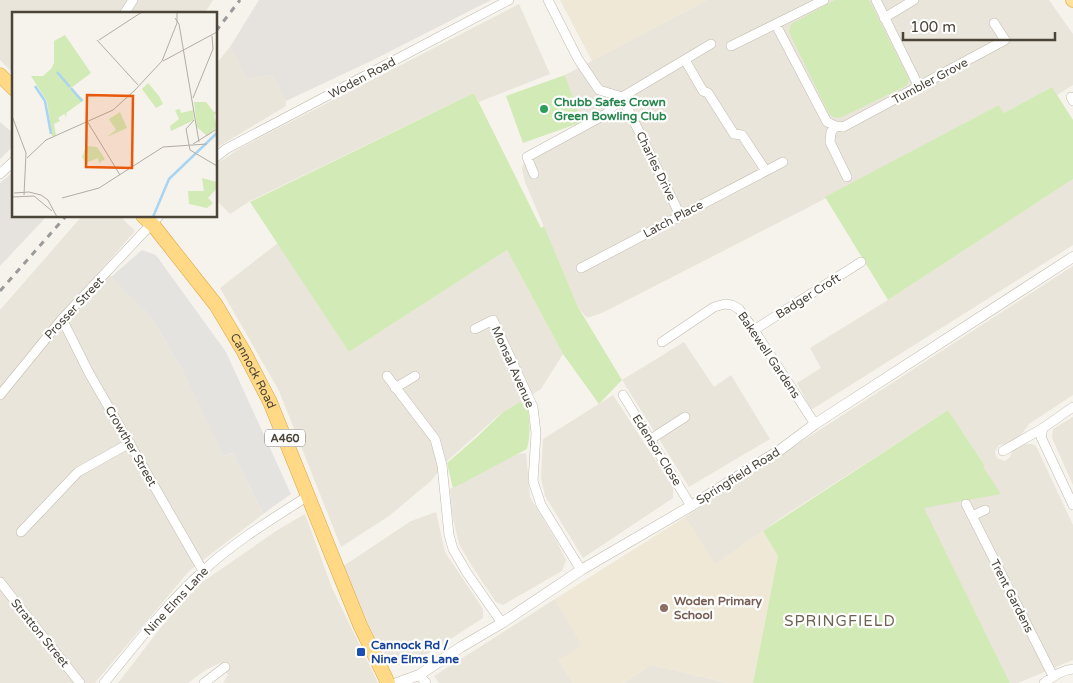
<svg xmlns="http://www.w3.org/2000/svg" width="1073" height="683" font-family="'Varela Round',sans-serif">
  <rect width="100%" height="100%" fill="#f6f3ec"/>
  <path fill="#eae5da" d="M0 0H213L204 14H14V74L0 60Z
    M707 0H1049L1073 34V85L1057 95 1052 87 1004 113 999 105 813 205 602 313 587 318 578 307 525 182 522 169 526 156 582 122 565 75Z
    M519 4 550 74 479 102 474 93 250 201 230 214 216 200V164L242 147Z
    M230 47 247 79 273 75 286 101V106L216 148V64Z
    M1073 179V245L811 410 797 383 821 368 810 348 888 300Z
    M82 216H120L135 231 103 268 151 317 181 368 225 456 233 453 263 514 189 571 95 683H0V310Z
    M278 243 349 352 507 250 563 354 541 389 499 415 446 462 431 481 389 516 341 547 279 391 220 288Z
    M1073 266V395L1029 424 1021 435 1006 444 999 445 995 452 997 458 1005 461 1010 457 1012 452 1024 444H1032L1036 446 1073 525V660L1018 683H1010L923 507 985 466 948 410 781 518 715 565 685 517Z
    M684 342 714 387 731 375 770 439 689 487 622 380Z
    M613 395 673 487V498L583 558 545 496 541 478 543 439Z
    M1073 417V485L1052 438 1053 429Z
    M526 453 530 497 557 542 566 560 562 571 503 605 496 602 473 568 459 544 452 514 450 489 504 456Z
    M436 512 445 552 483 609V618L415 662 397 665 380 649 342 567 411 521Z
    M305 514 332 588 378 683H223L228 675 220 663 204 671 188 683H118L162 626 201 583 279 529Z
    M555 599 583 646 559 660 573 683H439L434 676Z
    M651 665 729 683H623Z"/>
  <path fill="#e6e2dd" d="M259 0H491L373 60 286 101 273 75 247 79 230 47Z
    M0 122 14 134V145L0 159Z
    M14 171V216H47L0 266V183Z"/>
  <path fill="#efe8d6" d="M560 0H707L592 61Z
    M685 517 715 564 763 531 778 556 753 683H729L651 665 623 683H573L559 660 582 646 555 599Z"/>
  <path fill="#d2eab5" d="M835 0H869L909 79 908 83 906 86 842 117 835 118 829 114 789 32 790 26 793 23Z
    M565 75 582 122 523 143 506 96Z
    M1052 87 1073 120V179L888 300 825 197 999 105 1004 113Z
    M474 93 541 228 544 226 578 307 622 380 599 404 563 354 507 250 349 352 250 202Z
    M523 400 526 401C530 417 531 433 527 449L453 488 447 463 477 437 502 413Z
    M948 410 985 466 983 467 1001 494 924 508 1010 683H753L778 556 763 531Z"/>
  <path fill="#e5e3e0" d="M142 250 156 255 226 352 291 494 263 514 233 453 224 456 181 368 151 317 111 277Z"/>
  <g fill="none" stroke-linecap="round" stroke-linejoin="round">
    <defs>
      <path id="minor" d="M548 0 578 59 599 90 622 97 680 215
        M876 0 919 87
        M124 14 133 0
        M884 18 914 0
        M776 25 827 122 836 126 843 127 1005 40 994 23
        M731 46 824 0
        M685 60 703 91 708 93 734 134 742 135 766 171
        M1071 97 1073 101
        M836 126 831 132 830 142 847 177
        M216 157 226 149 509 0
        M0 174 14 161
        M534 174 527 157 606 114 622 97 711 44
        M581 268 783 162
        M62 319 89 373 203 571
        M475 329 493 320 533 407 536 433 533 481 541 505 581 570
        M754 330 861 262
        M662 342 714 307 725 304 732 305 739 309 754 330 815 424
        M387 376 435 439 442 465 449 535 453 549 467 573 502 623
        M395 388 415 376
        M0 395 62 319 159 216
        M623 395 691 506
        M1043 428 1041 437 1073 505
        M651 439 685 417
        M1003 451 1043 428 1073 407
        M966 504 1053 676
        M972 516 985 510
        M21 532 78 472 130 443
        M0 582 80 683
        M419 675 426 683
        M104 683C136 645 166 604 203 571 234 542 272 519 308 496
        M204 683 225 667
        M1044 683C1053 677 1061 670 1073 669"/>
      <path id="tertiary" d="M397 683 419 675 461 647 502 623 581 570 691 506 780 450 815 424 1073 257"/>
      <path id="primary" d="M1072 0 1073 1"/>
      <g id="trunk">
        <path d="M0 75 14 89"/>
        <path id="s1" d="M143 216 153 225 216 305 244 352 270 402 360 625 388 683"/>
      </g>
    </defs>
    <use href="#minor" stroke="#c2bbae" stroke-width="10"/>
    <use href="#tertiary" stroke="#c2bbae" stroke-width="11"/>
    <use href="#primary" stroke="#e6c16a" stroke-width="14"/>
    <use href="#trunk" stroke="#e0a43c" stroke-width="15"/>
    <use href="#minor" stroke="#fff" stroke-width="9"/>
    <use href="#tertiary" stroke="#fff" stroke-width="10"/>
    <use href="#primary" stroke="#ffe39c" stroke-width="12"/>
    <use href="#trunk" stroke="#ffd985" stroke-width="14"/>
    <path stroke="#9a9a9a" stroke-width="3" stroke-dasharray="6 6" stroke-linecap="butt" d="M216 31 240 0
      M0 291 66 216"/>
  </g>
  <circle fill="#2e9e5b" stroke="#fff" stroke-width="2" cx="544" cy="109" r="5"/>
  <circle fill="#8d6e63" stroke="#fff" stroke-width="2" cx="664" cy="608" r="5"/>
  <rect fill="#1a4fb4" stroke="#fff" stroke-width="2" x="356" y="647" width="10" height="10" rx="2.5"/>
  <g text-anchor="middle" stroke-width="4.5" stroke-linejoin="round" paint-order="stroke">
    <rect fill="#fff" stroke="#817c74" stroke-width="1" x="265" y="429.5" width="40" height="17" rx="4"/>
    <g font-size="11" font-weight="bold" fill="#4b4439">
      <text x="285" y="442">A460</text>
    </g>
    <g font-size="12" fill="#4b4439" stroke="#fff">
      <text transform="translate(362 78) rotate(-28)" y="4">Woden Road</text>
      <text transform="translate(930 81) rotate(-28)" y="4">Tumbler Grove</text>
      <text transform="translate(656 166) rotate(64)" y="4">Charles Drive</text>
      <text transform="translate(673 219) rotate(-28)" y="4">Latch Place</text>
      <text transform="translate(808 296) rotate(-32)" y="4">Badger Croft</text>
      <text transform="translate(74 308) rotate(-47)" y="4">Prosser Street</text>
      <text transform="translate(769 355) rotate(56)" y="4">Bakewell Gardens</text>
      <text transform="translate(513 367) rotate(66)" y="4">Monsal Avenue</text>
      <text dy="4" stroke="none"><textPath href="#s1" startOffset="191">Cannock Road</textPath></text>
      <text transform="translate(131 446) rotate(60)" y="4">Crowther Street</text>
      <text transform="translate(657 450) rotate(58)" y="4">Edensor Close</text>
      <text transform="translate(738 476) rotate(-32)" y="4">Springfield Road</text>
      <text transform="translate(1012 596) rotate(63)" y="4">Trent Gardens</text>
      <text transform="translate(176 601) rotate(-47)" y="4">Nine Elms Lane</text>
      <text transform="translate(40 633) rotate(51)" y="4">Stratton Street</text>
    </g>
    <g font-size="12" font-weight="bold" fill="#27864d" stroke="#fff" text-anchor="start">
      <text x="554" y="106">Chubb Safes Crown<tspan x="554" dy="14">Green Bowling Club</tspan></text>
    </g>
    <g font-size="12" font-weight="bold" fill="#785e54" stroke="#fff" text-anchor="start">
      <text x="674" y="605">Woden Primary<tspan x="674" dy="14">School</tspan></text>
    </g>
    <g font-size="12" font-weight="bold" fill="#164399" stroke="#fff" text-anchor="start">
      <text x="371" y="649">Cannock Rd /<tspan x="371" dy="14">Nine Elms Lane</tspan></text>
    </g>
    <g font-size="15" letter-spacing="1" fill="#6e6250" stroke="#fff">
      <text x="840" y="626">SPRINGFIELD</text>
    </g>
  </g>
  <g transform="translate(12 12)">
    <rect width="205" height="205" fill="#f6f3ec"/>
    <path d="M53 23 79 61 59 76 72 88 54 101 55 105 52 102 46 106 48 109 42 112 44 124H40L35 89 19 64H31L39 57 42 51V29ZM136 71 147 84 151 92 144 96 130 77ZM182 90H194L202 100 205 99 202 104 205 115 195 124 185 115ZM168 97 169 101 181 98 182 108 159 119 158 114 167 107 163 98ZM108 100 115 116 95 125 104 118 97 107ZM74 134 85 135 93 147 87 151 86 146 74 151 70 145ZM190 166 205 170V176L196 186 201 191 195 196 177 192 176 179H192Z" fill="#d2eab5"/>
    <path fill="none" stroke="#a9d4f2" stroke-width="2.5" d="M45 60 58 75M23 74 33 89 39 122M59 76 70 89M141 205 157 167 205 121"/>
    <path fill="none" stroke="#b2ada4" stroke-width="1" d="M163 6 167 12 187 130M85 28 126 73M87 28 130 0M151 49 205 20M181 86 201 37 200 24M0 104 14 141 12 183M182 108 174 117 178 138 205 154M75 109 108 163M181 132 205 117M15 146 34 128 101 98 123 78 150 49 165 11V0M2 181 17 180 29 183 36 188 45 205M0 185 22 184 40 199M50 186 87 176 151 135 195 132"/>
    <path fill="#e8590c" fill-opacity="0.15" stroke="#e8590c" stroke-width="2.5" d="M75 83 121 84 120 156 74 155Z"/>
    <rect width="205" height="205" fill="none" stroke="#4b4439" stroke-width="2.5"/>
  </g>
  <path d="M903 32v8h152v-8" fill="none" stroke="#4b4439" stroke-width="2.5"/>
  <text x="910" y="32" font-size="15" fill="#4b4439" stroke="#ffffff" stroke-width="4" paint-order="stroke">100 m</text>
</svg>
